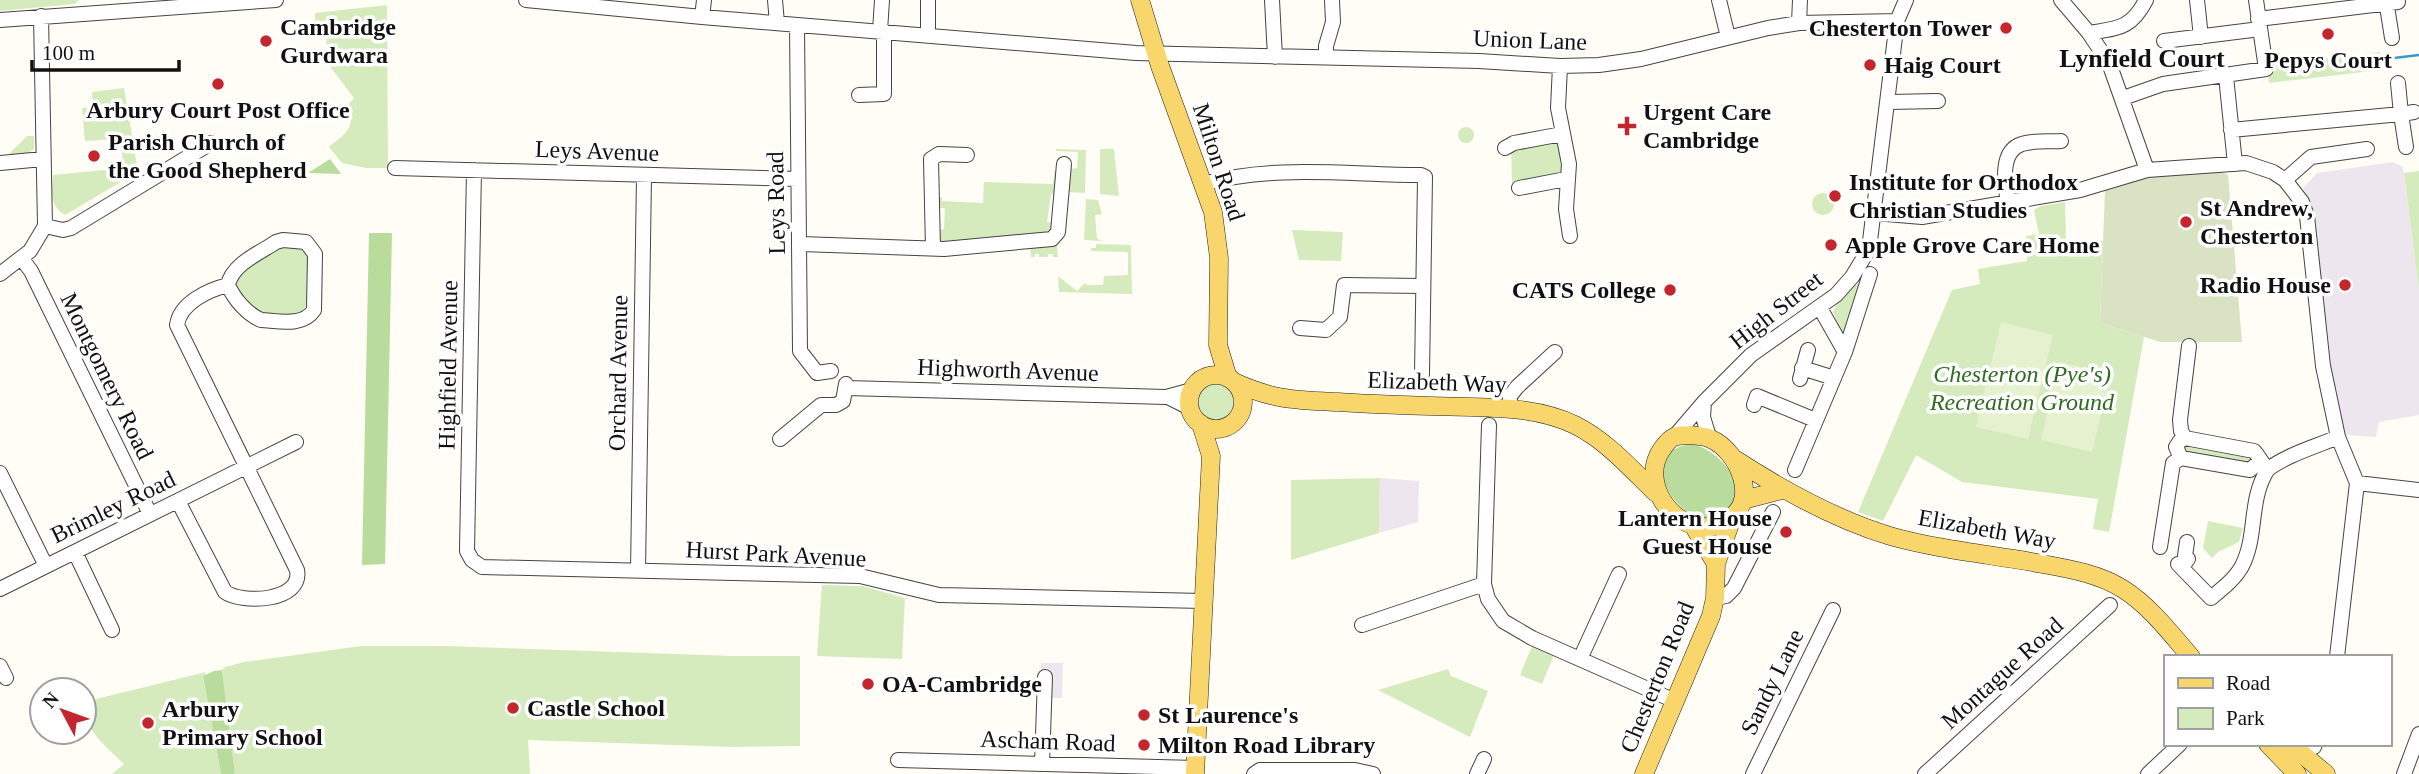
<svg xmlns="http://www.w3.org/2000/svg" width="2419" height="774" font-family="Georgia,serif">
  <rect width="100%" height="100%" fill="#fffdf5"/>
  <path fill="#eee6ef" d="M2393 162 2403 167 2419 290V415L2379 422 2376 437 2345 435 2329 371 2313 209 2303 188 2317 173Z
    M1380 478 1419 481 1418 522 1379 533Z
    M1041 663H1063L1062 698H1040Z"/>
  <path fill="#d5ebbd" d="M0 0H79L75 4 0 11Z
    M387 5 388 168H366L342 163 329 147C345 133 357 129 347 106L354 98 319 52 327 50 326 36 315 35V13Z
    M2380 52 2381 70 2269 83 2267 65Z
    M124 88 138 172 65 215C49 206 52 191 53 175L124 168 120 139 85 141 82 108 93 107 92 92Z
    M1458 135a8 8 0 1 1 16 0a8 8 0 1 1-16 0Z
    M27 136H34V149L28 153 29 156H7Z
    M1557 138 1562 174 1512 183 1511 147Z
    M1056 149 1086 150 1085 193 1067 192 1070 169 1077 168 1078 152 1056 151Z
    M1100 149H1114L1119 196 1100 194Z
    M1055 170H1057V193L1051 194 1047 222 1054 223 1051 234 942 244 939 241 938 230 944 229 945 208H938L937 197H942V201L983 203 984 182 1053 184Z
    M2419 171V290L2404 173Z
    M1812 204a11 11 0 1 1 22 0a11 11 0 1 1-22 0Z
    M1086 199 1098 200 1102 214 1095 215 1097 239 1104 241 1084 240Z
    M2065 202 2066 239 2103 241 2100 323 2144 337 2109 532 2093 529 2098 499 1962 482 1916 455 1883 521 1858 512 1952 290 1980 284 1978 269 2027 261 2026 236 2039 234 2034 210 2041 206Z
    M1292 230 1343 232 1341 261 1299 260Z
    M1057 243 1058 257H1053L1052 254H1048V257H1039V254H1035V257H1031L1030 246Z
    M280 244 308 249 312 306 296 318 255 314 233 283 236 274Z
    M1096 244 1131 245 1132 294 1059 292 1058 276 1077 291 1085 283 1087 285H1103L1104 276 1128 275V252L1091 251V248H1096Z
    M1864 281 1846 334 1841 331 1833 312C1838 300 1851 286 1864 281Z
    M1196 402a20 20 0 1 1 40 0a20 20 0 1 1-40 0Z
    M2183 444 2251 454 2252 464 2185 455Z
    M1380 478 1379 533 1291 560V480Z
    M2208 521 2243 528 2239 542 2218 552 2212 558 2203 548Z
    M822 585 862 586 905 598 902 659 817 656Z
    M361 646H444L733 656H800V746L734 747 528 740 530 774H235L222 670 225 667 244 662Z
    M1532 646 1554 655 1542 684 1520 675Z
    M1448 669 1451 676 1488 691 1470 737 1378 690Z
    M206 672 203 677 221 774H112L124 764C105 745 84 731 84 702Z
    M1171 735H1182L1181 756H1167L1168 739 1171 738Z"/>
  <path fill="#b9dc9c" d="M330 159 341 174 308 173Z
    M369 233H392L385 564 362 565Z
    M1693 444C1722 452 1756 491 1723 515 1689 541 1623 451 1693 444Z
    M222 670 235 774H221L203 676 214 671Z"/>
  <path fill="#d9e3c4" d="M2220 171 2228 175 2242 342H2160L2100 323 2105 189 2149 174Z"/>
  <path fill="#e6f2cf" d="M2001 322 2053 335 2028 439 1976 427Z
    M2060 362 2111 374 2092 452 2041 440Z"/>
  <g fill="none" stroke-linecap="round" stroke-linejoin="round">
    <path stroke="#3f96cf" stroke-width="2.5" d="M2394 58 2419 55"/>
    <defs>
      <path id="minor" d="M526 0 702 17 1136 53 1479 61 1560 66 1599 65 1641 59 1768 28 1799 23 1897 21
        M775 0 777 23
        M1272 0 1275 57
        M1719 0 1728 37
        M2061 0 2089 33 2109 63 2147 170
        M2197 0 2201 37
        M2386 0 2392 38
        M41 16 45 226
        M702 17 704 0
        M2258 19 2398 2
        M0 20 276 0
        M1799 23 1800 0
        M797 25 800 351 817 373 831 371
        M880 31 882 0
        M2089 33C2118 28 2131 29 2146 0
        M928 35V0
        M2164 41 2260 29
        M1326 57V46L1333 22 1332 0
        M1560 66 1558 108 1569 164 1566 209 1570 236
        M2226 76 2235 164
        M2398 83 2401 114 2414 112
        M859 95 884 94V31
        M2123 98 2163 84 2266 69 2256 0
        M1889 102 1938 101
        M2231 130 2401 114 2406 147
        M1505 148 1514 143 1562 134
        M0 163 43 159
        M395 168 798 179
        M474 170 467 551 472 560 482 567 860 576 939 595 1203 601
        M2285 180 2311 157 2367 149
        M1203 184C1275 164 1348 175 1421 175L1425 177 1422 375
        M1519 188 1566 179
        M2008 203C2005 185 1999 151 2022 144 2034 140 2049 142 2061 141
        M1875 213 1922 217 2080 190 2147 170 2246 163 2273 172 2285 180 2302 202 2307 216 2323 366 2338 437 2357 483 2337 657
        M45 226 63 230 71 228 211 143
        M801 244 944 249 1052 239 1058 232 1064 164
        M933 249 931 159 939 154 967 155
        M22 259 31 271 150 514
        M0 274 30 251 45 226
        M1820 308 1845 352
        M1300 328 1326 330 1340 317 1344 285 1423 286
        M1802 368 1834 378
        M1800 379 1808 350
        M847 388 1166 397 1192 390
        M1168 397 1190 408
        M1704 402 1703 417 1709 437
        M1754 405 1757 396 1815 420
        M1510 408V396L1517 387 1555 352
        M1489 425 1484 584 1488 599 1503 621 1532 638 1675 701
        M1674 437 1704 402 1751 355 1836 295 1852 277 1869 249 1897 21 1906 0
        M2185 438 2254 451C2260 457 2261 463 2268 469 2289 454 2315 447 2338 437
        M780 439 821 405H836L843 401 846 384
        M2181 458 2250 470 2259 462
        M1795 470 1845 352 1870 274
        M0 473 46 566
        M2357 483 2419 490
        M178 501 225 592C242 604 303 602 297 570L177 325C180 303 208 290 228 285 232 264 260 253 276 242L283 240 306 242 315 254 314 310C303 327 279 321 261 320 247 314 234 299 228 285
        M2160 547 2173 463 2181 458 2176 447 2180 441 2185 438 2181 431 2180 420 2189 346
        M75 552 112 630
        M2178 564 2211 598C2222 589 2235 579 2242 566 2258 535 2248 500 2268 469
        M2182 567 2188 559 2185 556 2187 542
        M638 571 644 176
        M0 589 296 442
        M1715 598 1726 596 1734 588 1773 512
        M1362 625 1484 584
        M1580 659 1619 574
        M0 666 6 678
        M2314 747 2315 744
        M898 760 1196 768
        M1042 764 1045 677
        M1254 774 1260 770H1355L1373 774
        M1477 774 1484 759
        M1753 774 1833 610
        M1925 774 2110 605
        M2148 774 2180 744
        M2404 774 2419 734"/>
      <path id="major" d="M1140 0 1160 66 1213 212 1219 258 1218 345 1228 378
        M1189 402a27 27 0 1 1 54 0a27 27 0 1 1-54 0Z
        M1234 382C1273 400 1296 400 1338 402 1382 405 1426 406 1471 407 1506 408 1542 409 1575 425 1607 441 1630 468 1656 493
        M1690 435C1697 436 1705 436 1711 439 1740 452 1761 504 1725 521 1720 524 1715 527 1710 527 1671 530 1639 481 1662 449 1665 445 1669 439 1674 437 1678 435 1685 436 1690 435Z
        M1733 458C1779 488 1837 520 1890 536 1936 549 1985 554 2032 562 2063 568 2096 572 2123 589 2150 606 2171 634 2191 657
        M1743 500 1782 490
        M1693 525 1716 564
        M2268 744 2297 774
        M2290 744 2326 774
        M1195 774 1211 456 1201 424
        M1644 774 1711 616 1715 598 1716 564 1732 518"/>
    </defs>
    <use href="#minor" stroke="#444" stroke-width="16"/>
    <use href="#major" stroke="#222" stroke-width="19"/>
    <use href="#minor" stroke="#fff" stroke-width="14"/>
    <use href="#major" stroke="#f9d66b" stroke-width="18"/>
  </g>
  <g fill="#c4262e" stroke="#fff" stroke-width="2.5">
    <circle cx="2006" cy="28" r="7"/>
    <circle cx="2328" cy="34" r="7"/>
    <circle cx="266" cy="41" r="7"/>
    <circle cx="1870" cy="65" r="7"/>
    <circle cx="218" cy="84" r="7"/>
    <path d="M1623.5 115.5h7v7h7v7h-7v7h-7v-7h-7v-7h7z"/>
    <circle cx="94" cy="156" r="7"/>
    <circle cx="1835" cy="196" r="7"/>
    <circle cx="2186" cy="222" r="7"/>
    <circle cx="1831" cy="245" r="7"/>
    <circle cx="2345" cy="285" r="7"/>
    <circle cx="1670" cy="290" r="7"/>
    <circle cx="1786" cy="532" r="7"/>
    <circle cx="868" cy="684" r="7"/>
    <circle cx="513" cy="708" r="7"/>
    <circle cx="1144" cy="715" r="7"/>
    <circle cx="148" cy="723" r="7"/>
    <circle cx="1144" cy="745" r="7"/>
  </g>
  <g text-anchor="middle" stroke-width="7" stroke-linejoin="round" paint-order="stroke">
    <g font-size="24" font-weight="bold" fill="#111" stroke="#fff" text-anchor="start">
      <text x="280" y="35">Cambridge<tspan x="280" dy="28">Gurdwara</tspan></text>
      <text x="1992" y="36" text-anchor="end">Chesterton Tower</text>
      <text x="2328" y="68" text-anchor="middle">Pepys Court</text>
      <text x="1884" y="73">Haig Court</text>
      <text x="218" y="118" text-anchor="middle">Arbury Court Post Office</text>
      <text x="1643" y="120">Urgent Care<tspan x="1643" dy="28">Cambridge</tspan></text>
      <text x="108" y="150">Parish Church of<tspan x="108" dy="28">the Good Shepherd</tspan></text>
      <text x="1849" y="190">Institute for Orthodox<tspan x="1849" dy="28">Christian Studies</tspan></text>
      <text x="2200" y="216">St Andrew,<tspan x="2200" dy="28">Chesterton</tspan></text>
      <text x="1845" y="253">Apple Grove Care Home</text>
      <text x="2331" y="293" text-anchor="end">Radio House</text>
      <text x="1656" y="298" text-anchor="end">CATS College</text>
      <text x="1772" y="526" text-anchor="end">Lantern House<tspan x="1772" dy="28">Guest House</tspan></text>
      <text x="882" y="692">OA-Cambridge</text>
      <text x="527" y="716">Castle School</text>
      <text x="162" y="717">Arbury<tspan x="162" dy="28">Primary School</tspan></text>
      <text x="1158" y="723">St Laurence's</text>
      <text x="1158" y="753">Milton Road Library</text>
    </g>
    <g font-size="24" fill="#111" stroke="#fff">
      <text transform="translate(1530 40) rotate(2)" y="8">Union Lane</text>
      <text transform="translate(597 151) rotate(2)" y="8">Leys Avenue</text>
      <text transform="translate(1219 162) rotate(72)" y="8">Milton Road</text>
      <text transform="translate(776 203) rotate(-91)" y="8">Leys Road</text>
      <text transform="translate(1776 310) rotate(-38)" y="8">High Street</text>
      <text transform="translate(448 365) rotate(-89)" y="8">Highfield Avenue</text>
      <text transform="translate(1008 370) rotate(2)" y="8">Highworth Avenue</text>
      <text transform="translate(618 373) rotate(-89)" y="8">Orchard Avenue</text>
      <text transform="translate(107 376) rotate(64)" y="8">Montgomery Road</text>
      <text transform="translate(1437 382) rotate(2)" y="8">Elizabeth Way</text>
      <text transform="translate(113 507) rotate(-26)" y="8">Brimley Road</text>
      <text transform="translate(1987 529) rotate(10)" y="8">Elizabeth Way</text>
      <text transform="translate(776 554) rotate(3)" y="8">Hurst Park Avenue</text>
      <text transform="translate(2002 673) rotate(-42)" y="8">Montague Road</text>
      <text transform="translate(1657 677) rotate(-68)" y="8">Chesterton Road</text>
      <text transform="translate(1772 682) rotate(-64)" y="8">Sandy Lane</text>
      <text transform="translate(1048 741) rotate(2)" y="8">Ascham Road</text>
    </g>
    <g font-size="24" font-style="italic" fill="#2f6b1f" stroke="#fff">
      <text x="2022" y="382">Chesterton (Pye's)<tspan x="2022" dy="28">Recreation Ground</tspan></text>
    </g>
    <g font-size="26" font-weight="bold" fill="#111" stroke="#fff">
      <text x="2142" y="67">Lynfield Court</text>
    </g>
  </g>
  <rect x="2164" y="655" width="228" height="91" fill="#ffffff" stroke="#a0a0a0" stroke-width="2"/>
  <rect x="2178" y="678" width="35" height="10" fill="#f9d66b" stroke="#a0a0a0" stroke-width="2"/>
  <text x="2226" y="690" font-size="21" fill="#111111">Road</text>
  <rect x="2178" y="708" width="35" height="21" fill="#d5ebbd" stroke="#a0a0a0" stroke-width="2"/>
  <text x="2226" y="725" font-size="21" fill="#111111">Park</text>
  <g transform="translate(63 711) rotate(311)"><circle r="33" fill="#ffffff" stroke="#a0a0a0" stroke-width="2"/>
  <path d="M0-5L12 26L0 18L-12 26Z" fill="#c4262e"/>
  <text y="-10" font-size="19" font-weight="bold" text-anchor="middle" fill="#111111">N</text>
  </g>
  <path d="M32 60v10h147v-10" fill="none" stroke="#111111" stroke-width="3.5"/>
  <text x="42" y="60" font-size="21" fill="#111111" stroke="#ffffff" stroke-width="5" paint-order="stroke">100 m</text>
</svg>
